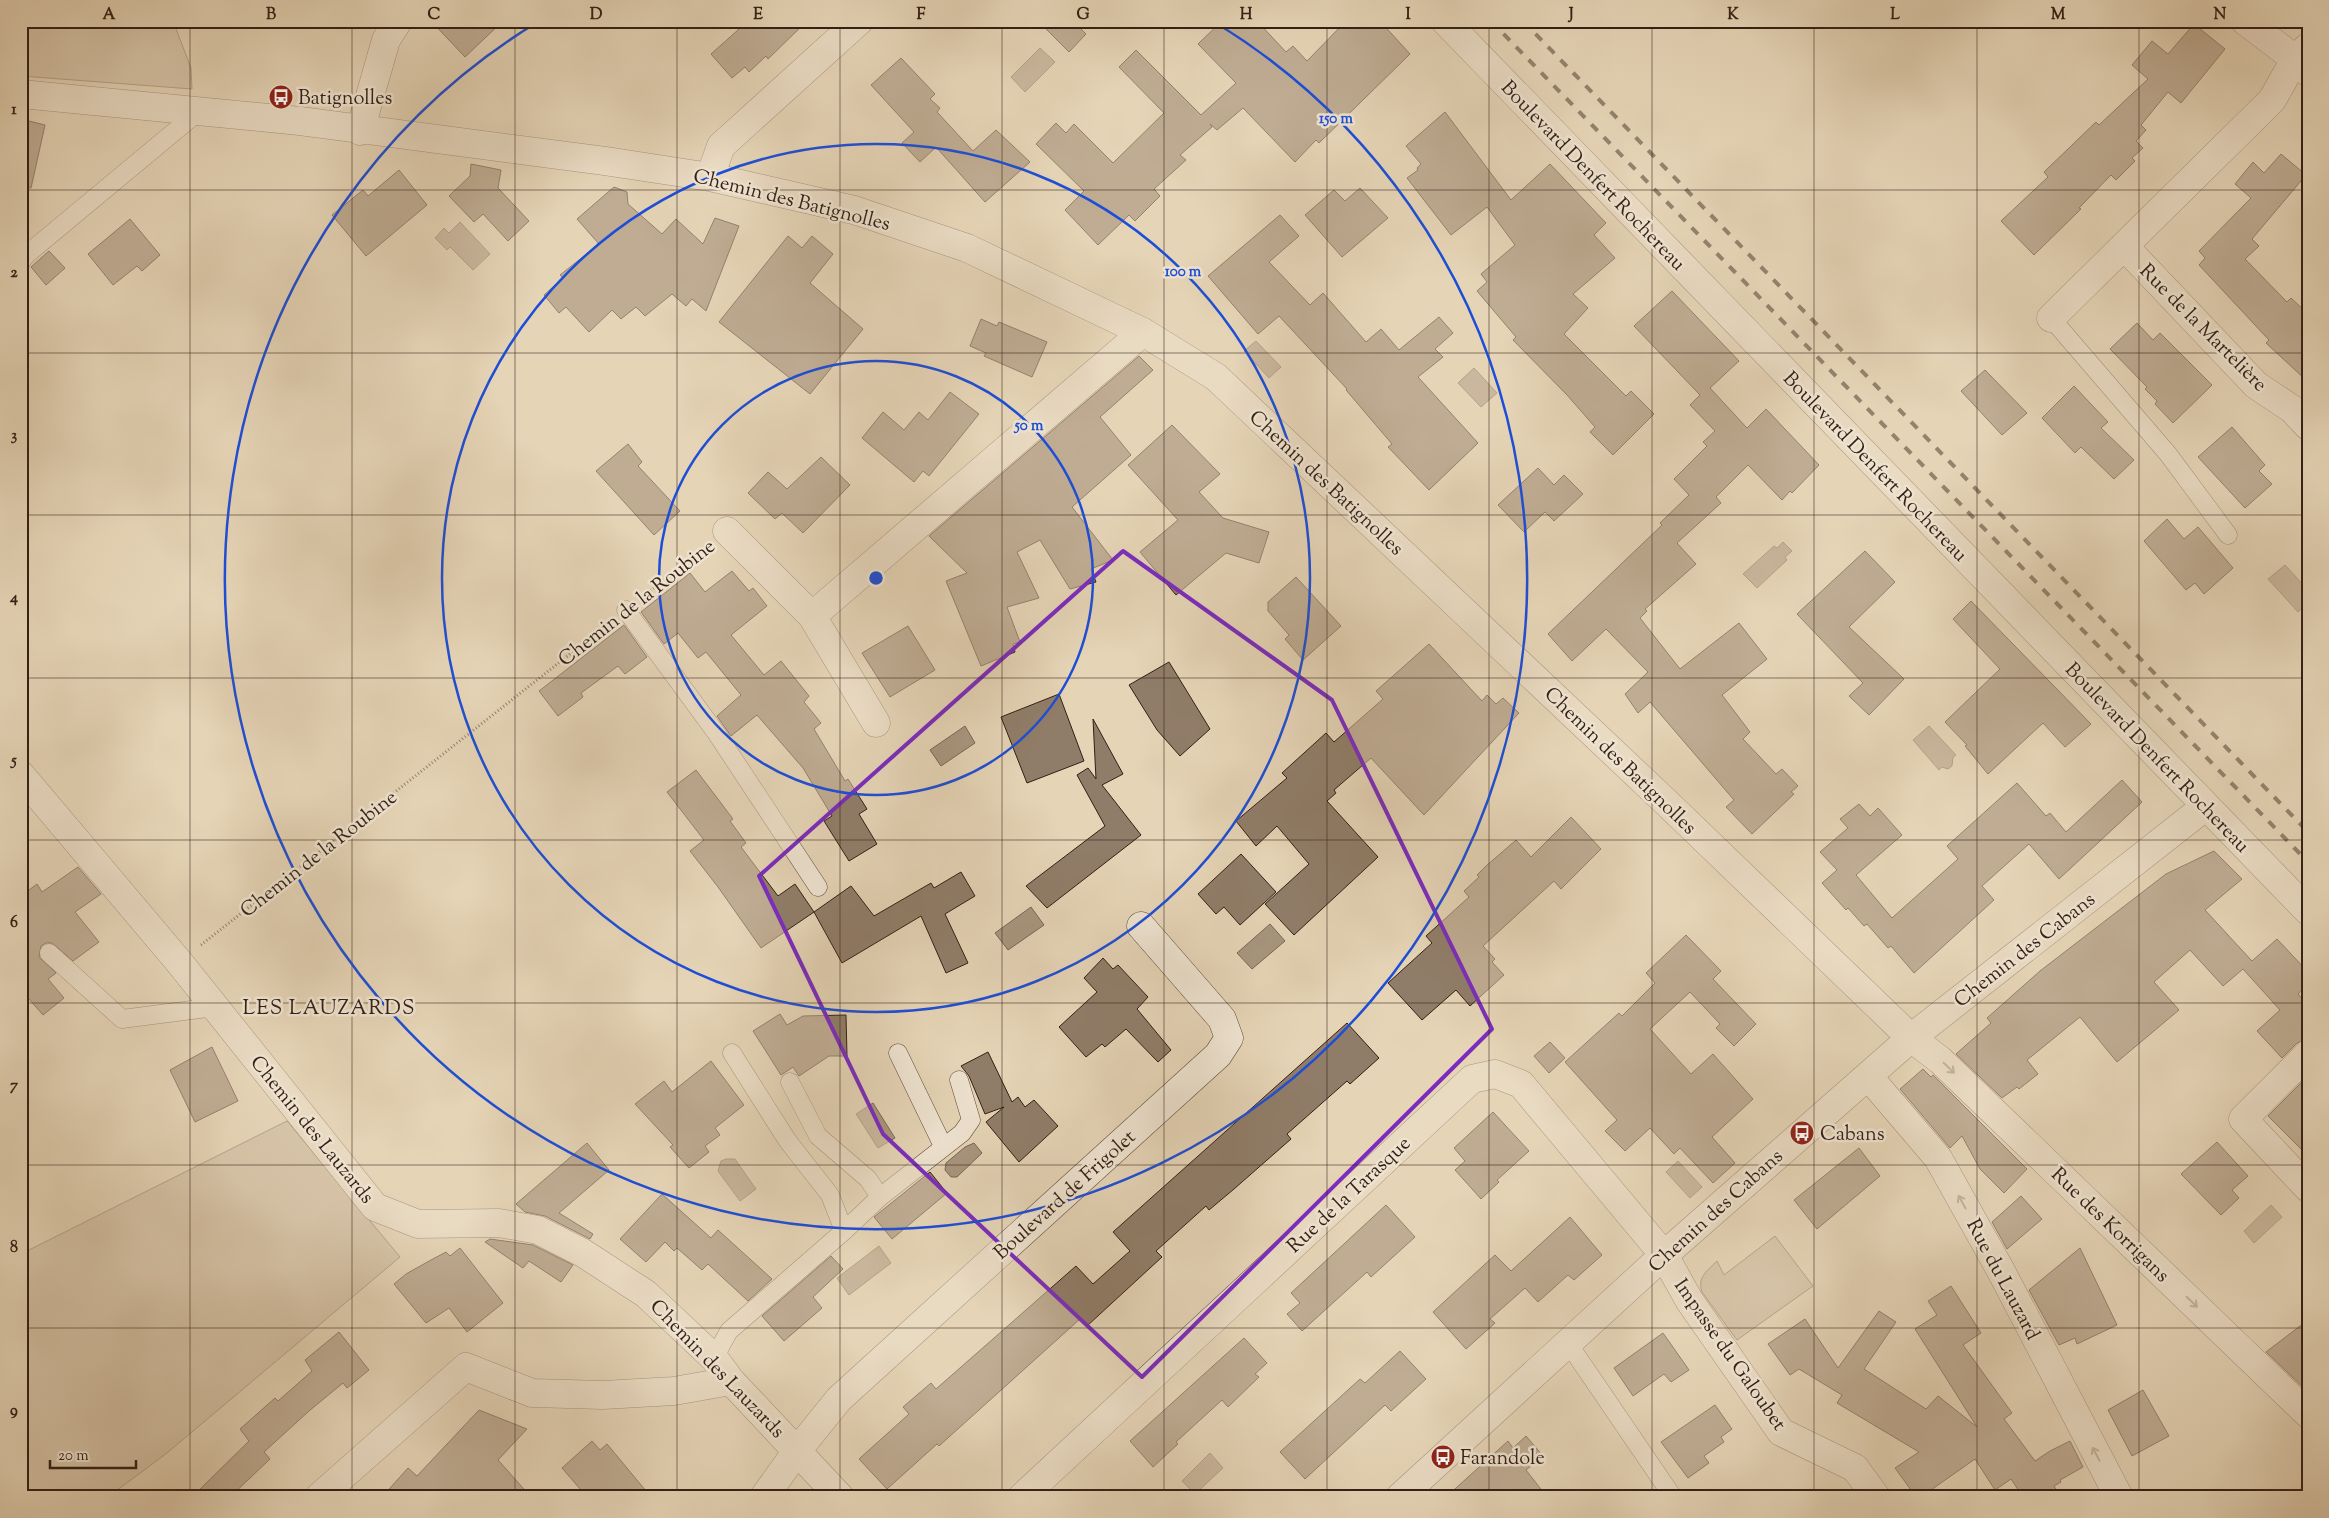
<svg xmlns="http://www.w3.org/2000/svg" width="2329" height="1518" font-family="'Sorts Mill Goudy',serif">
  <rect width="100%" height="100%" fill="#e5d4b6"/>
  <filter id="stains"><feTurbulence type="fractalNoise" baseFrequency=".004" numOctaves="4"/><feColorMatrix values="0 0 0 0 .2 0 0 0 0 .09 0 0 0 0 .02 0 0 0 .5 -.17"/></filter>
  <radialGradient id="worn" r=".72"><stop offset=".6" stop-color="#630" stop-opacity="0"/><stop offset="1" stop-color="#630" stop-opacity=".3"/></radialGradient>
  <path fill="#c7b59b" stroke="#7d6a58" d="M21 21H173L191 68 192 89 21 76Z
    M287 1121 400 1257 167 1453 108 1497H21V1254Z
    M1775 1236 1813 1286 1737 1340 1702 1292C1697 1277 1707 1271 1717 1261L1724 1275Z"/>
  <path fill="#a8967f" stroke="#796655" d="M1040 48 1055 62 1025 92 1011 77Z
    M460 222 490 254 473 270 450 247 447 250 435 238 444 228 449 233Z
    M1256 341 1281 367 1269 378 1244 351Z
    M1474 368 1497 393 1481 407 1458 383Z
    M1783 542 1792 551 1785 557 1787 560 1757 588 1743 574 1774 546 1777 548Z
    M2285 565 2308 590V603L2298 612 2268 579Z
    M965 726 975 743 941 766 930 750Z
    M1929 726 1956 755 1953 757 1952 766 1948 769 1942 767 1939 770 1913 740Z
    M1031 907 1044 925 1008 950 995 933Z
    M1270 924 1285 941 1252 969 1237 953Z
    M873 1103 895 1138 878 1148 856 1114Z
    M974 1143 982 1153 957 1177H951L945 1170 946 1163 965 1147Z
    M726 1159H735L756 1189 740 1201 718 1171 721 1161Z
    M1678 1161 1702 1187 1690 1198 1666 1172Z
    M2271 1205 2282 1217 2254 1243 2244 1231Z
    M879 1246 891 1263 849 1295 837 1278Z
    M1210 1453 1223 1468 1195 1494 1182 1481Z"/>
  <path fill="#907d69" stroke="#331f15" d="M431 21H503L465 57Z
    M748 21H807L768 59 766 56 749 72 745 67 732 78 711 54Z
    M1038 21H1073L1086 34 1069 52Z
    M1222 21H1257L1286 52 1293 46 1307 61 1346 21H1380L1410 54 1319 143 1316 140 1295 162 1243 108 1217 130 1210 124 1212 127 1180 155 1186 160 1154 189 1160 196 1135 221 1129 215 1098 245 1065 210 1084 191 1036 144 1056 123 1066 133 1074 124 1113 163 1164 113 1119 67 1136 50 1201 115 1236 83 1198 44Z
    M2194 24 2225 49 2181 103 2168 92 2141 125 2146 130 2136 141 2143 148 2132 158 2135 161 2116 180 2111 175 2079 208 2081 209 2034 255 2001 221 2048 177 2044 172 2096 122 2099 125 2148 79 2132 65 2152 41 2168 54Z
    M901 58 935 94 930 99 940 108 937 112 973 151 996 130 1030 162 985 202 936 147 920 162 902 143 914 132 871 85Z
    M1445 112 1511 200 1550 164 1606 223 1594 235 1615 258 1573 294 1588 308 1564 334 1626 396 1631 391 1654 414 1613 455 1590 432 1595 427 1567 395 1513 340 1516 337 1477 291 1487 282 1481 274 1515 245 1487 207 1451 235 1407 178 1418 170 1417 168 1421 164 1406 146Z
    M21 119 45 125 31 188 21 187Z
    M2281 154 2306 175 2252 239 2259 246 2245 259 2287 302 2291 298 2308 314V382L2266 343 2269 340 2199 265 2205 258 2199 251 2251 198 2235 184 2253 162 2264 173Z
    M471 164 501 170 498 188 529 221 508 241 483 214 474 222 449 196 470 176Z
    M399 170 427 205 366 256 332 215 363 190 368 196Z
    M614 187 627 192 628 204 662 234 676 219 703 244 715 218 739 226 706 311 692 299 686 306 672 294 645 316 636 307 621 319 612 310 589 332 566 307 559 313 544 295 563 278 560 275 599 244 577 219Z
    M1360 188 1388 218 1342 257 1305 215 1334 190 1345 201Z
    M1280 215 1299 236 1269 262 1310 305 1323 293 1366 342 1381 329 1399 350 1439 317 1453 333 1435 349 1443 357 1418 377 1478 443 1429 490 1388 447 1392 444 1346 390 1347 389 1279 316 1258 334 1208 276Z
    M130 219 160 255 142 271 137 266 113 285 88 254Z
    M788 236 802 248 812 236 833 254 810 283 863 329 810 394 719 322Z
    M49 251 65 268 46 285 31 267Z
    M1672 291 1739 361 1710 388 1747 428 1766 409 1819 465 1792 493 1790 491 1782 500 1748 465 1716 497 1721 503 1677 543 1696 564 1645 609 1647 611 1640 618 1680 669 1739 623 1767 659 1722 695 1750 732 1743 739 1776 774 1782 769 1798 786 1791 792 1794 794 1752 834 1726 807 1734 800 1650 702 1638 713 1625 694 1648 672 1606 629 1572 661 1548 634 1662 525 1660 523 1689 495 1674 479 1707 446 1703 442 1715 431 1690 405 1700 395 1634 326Z
    M981 319 997 326 999 322 1047 342 1032 377 984 356 986 353 970 346Z
    M2137 323 2153 340 2160 333 2212 385 2173 423 2155 404 2157 401 2145 389 2147 387 2110 349Z
    M1139 356 1153 370 1100 417 1131 455 1072 507 1113 560 1091 569 1096 582 1070 589 1040 540 1017 552 1039 598 1007 607 1020 642 1013 644 1015 652 981 666 946 581 967 573 929 536Z
    M1985 370 2027 413 2002 435 1961 391Z
    M2074 386 2108 422 2101 428 2134 460 2114 479 2081 447 2075 453 2042 418Z
    M950 392 979 414 929 476 923 471 914 482 862 438 883 412 904 430 919 412 928 420Z
    M1172 425 1220 474 1199 492 1223 518 1269 532 1259 563 1226 553 1176 595 1140 552 1178 520 1128 465Z
    M2232 427 2265 465 2259 471 2272 484 2245 508 2198 457Z
    M628 444 642 462 638 466 680 511 654 535 596 471Z
    M821 457 850 485 803 533 782 513 775 519 748 493 768 472 787 489Z
    M1538 468 1554 485 1564 475 1583 494 1554 521 1545 512 1524 532 1498 505Z
    M2167 519 2184 539 2198 527 2233 568 2204 594 2195 583 2186 590 2144 541Z
    M1865 551 1895 582 1849 627 1904 679 1869 715 1849 696 1863 683 1797 614Z
    M732 571 749 591 753 588 767 606 731 635 764 675 781 661 809 696 804 702 821 723 814 729 845 781 848 779 867 809 859 814 877 844 849 861 824 821 832 816 803 768 757 715 731 736 717 716 741 695 706 652 698 658 678 633 664 644 641 612 690 573 705 592Z
    M1296 577 1341 626 1303 660 1285 639 1289 635 1268 611V602Z
    M1971 601 2091 724 2065 747 2043 723 1988 774 1965 746 1967 745 1945 722 2000 669 1953 619Z
    M624 625 647 657 625 674 618 666 581 693 583 697 558 716 539 691Z
    M908 626 935 670 890 697 862 653Z
    M1429 644 1482 701 1487 695 1496 704 1503 698 1519 713 1424 815 1371 758 1334 790 1336 793 1327 801 1378 857 1294 935 1265 904 1309 864 1277 826 1256 846 1236 821 1287 778 1282 773 1326 733 1334 742 1383 699 1376 691Z
    M1169 662 1210 729 1180 756 1157 730 1129 685Z
    M1059 694 1084 761 1027 783 1001 717Z
    M1093 719 1123 774 1102 785 1141 835 1047 908 1026 886 1105 826 1077 775 1088 768 1096 779Z
    M696 770 733 819 730 821 746 843 741 847 778 896 795 884 814 912 761 948 718 887 690 851 704 840 667 792Z
    M2122 780 2142 802 2086 854 2059 879 2029 844 1982 886 1994 900 1914 973 1891 946 1888 948 1867 924 1864 926 1848 908 1846 910 1822 883 1837 870 1820 852 1848 828 1840 819 1859 804 1870 816 1878 808 1902 835 1856 875 1892 918 1958 859 1947 846 2017 783 2046 816 2050 813 2066 832Z
    M1571 817 1601 849 1561 889 1554 881 1483 946 1495 959 1492 962 1504 975 1470 1006 1456 990 1422 1020 1388 983 1432 943 1426 936 1469 897 1464 891 1479 877 1477 875 1486 866 1516 840 1531 857Z
    M2214 851 2242 879 2205 910 2252 961 2277 939 2308 972V985L2298 994 2308 1005V1039L2297 1043 2282 1058 2257 1031 2280 1010 2243 969 2223 986 2190 950 2154 982 2179 1010 2117 1062 2080 1017 2027 1060 2038 1074 2019 1089 2017 1087 2002 1098 1956 1054 1991 1023 1987 1018 2040 971 2166 874Z
    M1241 854 1276 892 1240 925 1224 907 1216 914 1198 894Z
    M78 867 101 894 75 912 99 942 73 961 52 943H46L41 946 39 957 56 973 48 979 64 998 43 1015 21 990V896L37 884 42 892Z
    M961 872 975 896 945 914 968 963 946 973 921 916 842 963 814 912 851 886 874 916 931 883 934 888Z
    M1686 935 1721 971 1713 979 1756 1024 1734 1046 1716 1028 1720 1024 1690 992 1650 1029 1691 1074 1713 1054 1753 1099 1712 1137 1735 1163 1713 1183 1680 1148 1674 1154 1650 1128 1625 1151 1605 1131 1617 1120 1565 1062 1619 1013 1622 1016 1655 983 1646 973Z
    M1103 958 1113 969 1118 965 1148 997 1137 1009 1171 1050 1158 1062 1126 1029 1105 1047 1102 1044 1086 1057 1059 1027 1097 992 1084 978Z
    M780 1014 787 1025 803 1016 846 1015 847 1056H829L799 1076 793 1067 781 1075 753 1031Z
    M1347 1023 1379 1058 1350 1084 1347 1081 1287 1134 1291 1139 1234 1189 1209 1210 1206 1206 1156 1251 1162 1257 1087 1326 1080 1319 939 1446 937 1444 887 1489 859 1459 909 1414 903 1407 931 1383 936 1389 1076 1266 1093 1284 1130 1251 1113 1232Z
    M1550 1042 1565 1058 1549 1073 1534 1056Z
    M212 1047 238 1101 195 1122 170 1070Z
    M988 1052 1012 1102 1018 1097 1025 1107 1034 1100 1058 1126 1019 1162 986 1122 1004 1107 985 1114 969 1076 961 1066Z
    M711 1061 744 1105 715 1128 720 1135 705 1146 709 1152 689 1168 670 1147 673 1145 635 1104 664 1081 672 1092Z
    M1923 1069 1931 1077 1933 1075 2027 1169 2004 1193 1980 1169 1962 1136 1950 1148 1900 1089Z
    M2308 1076V1156L2268 1116Z
    M1493 1112 1529 1151 1497 1180 1499 1182 1481 1199 1455 1170 1465 1161 1454 1148Z
    M2217 1142 2248 1176 2232 1190 2239 1198 2221 1215 2181 1174Z
    M587 1143 609 1170 559 1213 593 1234 590 1239 545 1216 525 1212 516 1204Z
    M1859 1148 1880 1176 1817 1229 1794 1200Z
    M930 1172 947 1193 892 1239 874 1217Z
    M662 1194 711 1238 718 1230 772 1279 748 1301 708 1264 702 1270 677 1248 674 1251 665 1242 646 1262 620 1239Z
    M2021 1196 2042 1219 2007 1249 1992 1222Z
    M1386 1205 1415 1237 1371 1277 1367 1272 1302 1331 1287 1314 1300 1303 1291 1293Z
    M1570 1217 1602 1255 1574 1280 1568 1275 1538 1302 1525 1288 1490 1319 1495 1323 1466 1349 1433 1312 1495 1255 1511 1271Z
    M490 1239 533 1245 573 1265 561 1282 529 1261 523 1268 485 1242Z
    M460 1248 503 1303 467 1332 449 1308 426 1323 394 1284 406 1274 431 1260 446 1252 450 1256Z
    M2080 1248 2117 1325 2077 1344 2075 1338 2059 1345 2029 1290Z
    M831 1256 843 1269 813 1297 822 1308 784 1341 762 1316Z
    M1951 1286 1981 1333 1963 1345 2012 1413 2004 1419 2035 1461 2050 1451 2070 1441 2083 1467 2060 1480 2061 1482 2054 1486 2061 1497H2023L2011 1479 1995 1490 1975 1459 1921 1497H1916L1895 1468 1919 1452 1837 1403 1842 1395 1799 1369 1790 1375 1768 1344 1805 1319 1838 1368 1879 1311 1896 1322 1864 1369 1926 1409 1938 1396 1977 1427 1915 1329 1937 1315 1928 1301Z
    M2308 1320V1392L2266 1352Z
    M339 1332 369 1370 347 1388 343 1383 309 1411 264 1452 270 1459 230 1497H192L249 1441 240 1429 275 1398 278 1401 312 1371 305 1360Z
    M1663 1333 1689 1370 1671 1382 1664 1374 1633 1396 1614 1368Z
    M1244 1338 1267 1363 1255 1374 1259 1377 1228 1407 1222 1400 1176 1442 1178 1444 1153 1467 1130 1441Z
    M1400 1351 1426 1379 1391 1411 1385 1405 1305 1479 1280 1452 1360 1379 1365 1383Z
    M2143 1390 2169 1436 2132 1456 2108 1410Z
    M1715 1405 1732 1429 1721 1437 1724 1442 1704 1456 1709 1463 1688 1478 1661 1442Z
    M479 1410 527 1429 498 1460 531 1497H382L408 1468 417 1476Z
    M1526 1436 1543 1456 1526 1470 1547 1497H1446L1508 1441 1513 1448Z
    M592 1441 600 1450 607 1444 651 1497H587L562 1468Z"/>
  <g fill="none" stroke-linecap="round" stroke-linejoin="round">
    <defs>
      <path id="lane" d="M21 262 26 255 198 112
        M2051 318 2168 454 2228 535
        M626 610 717 734 818 887
        M49 953 122 1019 215 1007
        M732 1053 787 1140 830 1195 844 1231
        M898 1053 943 1146
        M790 1082 818 1136 868 1179 880 1197
        M1568 1343 1673 1497
        M714 1358 729 1331 844 1231 880 1197 962 1133 971 1120 959 1080"/>
      <path id="street" d="M1445 21 2308 911
        M2245 21 2295 59 2308 72
        M21 94 300 121 605 161 710 177 854 210 967 248 1143 332 1216 377 1669 805 1911 1038 1940 1060 2308 1414
        M360 131 386 40 398 21
        M710 177 721 146 859 21
        M2124 246 2256 385 2292 409 2308 426
        M2051 318 2272 100 2295 59 2308 47
        M727 531 812 616 1143 332
        M812 616 876 723
        M21 775 179 962 375 1207 418 1224 499 1223 538 1230 583 1253 646 1294 714 1358 731 1381 840 1497
        M2308 1054 2243 1119 2308 1188
        M1868 1076 1938 1158 2001 1271 2119 1497
        M319 1497 466 1367 532 1393 603 1395 674 1391 731 1381
        M764 1497 797 1451 839 1399 1218 1055 1229 1038 1222 1019 1141 926
        M1022 1497 1472 1079 1495 1074 1521 1084 1664 1255 1689 1300 1781 1432 1855 1468 1876 1497
        M1400 1497 1664 1255 1911 1038 2206 806"/>
    </defs>
    <use href="#lane" stroke="#604c3d" stroke-width="19"/>
    <use href="#street" stroke="#604c3d" stroke-width="29"/>
    <path stroke="#331f15" stroke-width="3" stroke-dasharray="1 2.5" stroke-linecap="butt" d="M645 595 705 548
      M201 945 608 624"/>
    <use href="#lane" stroke="#eee3d0" stroke-width="18"/>
    <use href="#street" stroke="#eee3d0" stroke-width="28"/>
    <path stroke="#331f15" stroke-width="4" stroke-dasharray="9 9" stroke-linecap="butt" d="M1491 21 2308 862
      M1523 21 2308 832"/>
  </g>
  <defs><path id="oneway-shaft" d="M-6 0H5M1.5-3L5.5 0L1.5 3" fill="none" stroke-width="1.6" stroke-linecap="round" stroke-linejoin="round" transform="scale(1.25)"/></defs>
  <g stroke="#9a8b7c">
    <use href="#oneway-shaft" transform="translate(1949 1068) rotate(44)"/>
    <use href="#oneway-shaft" transform="translate(1962 1202) rotate(-119)"/>
    <use href="#oneway-shaft" transform="translate(2192 1302) rotate(44)"/>
    <use href="#oneway-shaft" transform="translate(2096 1454) rotate(-118)"/>
  </g>
  <path d="M0 0H2329V1518H0ZM1123 551 1332 700 1492 1029 1142 1377 883 1134 759 876Z" fill="#e5d4b6" fill-opacity=".55" fill-rule="evenodd"/>
  <path fill="none" stroke="#7b2cbf" stroke-width="4" stroke-linejoin="round" d="M1123 551 1332 700 1492 1029 1142 1377 883 1134 759 876Z"/>
  <path fill="none" stroke="#331f15" stroke-width="1" stroke-opacity="0.55" d="M190 21V1497M352 21V1497M515 21V1497M677 21V1497M840 21V1497M1002 21V1497M1164 21V1497M1327 21V1497M1489 21V1497M1652 21V1497M1814 21V1497M1977 21V1497M2139 21V1497M21 190H2308M21 353H2308M21 515H2308M21 678H2308M21 840H2308M21 1003H2308M21 1165H2308M21 1328H2308"/>
  <g fill="none" stroke="#1d4ed8" stroke-width="2.5">
    <circle cx="876" cy="578" r="217"/>
    <circle cx="876" cy="578" r="434"/>
    <path d="M1216 23A651 651 0 1 1 536 23"/>
  </g>
  <defs>
    <symbol id="bus-disc" viewBox="-11 -11 22 22"><circle r="9.5" fill="#8f2418" stroke="#eee3d0"/><path d="M-5-6H5V4H4V6H2V4H-2V6H-4V4H-5ZM-3.5-4V0h7V-4ZM-3.5 1.2v1.5H-2V1.2ZM2 1.2v1.5H3.5V1.2Z" fill="#fff"/></symbol>
  </defs>
  <g fill-rule="evenodd">
    <use href="#bus-disc" x="267" y="83" width="28" height="28"/>
    <use href="#bus-disc" x="1788" y="1119" width="28" height="28"/>
    <use href="#bus-disc" x="1429" y="1443" width="28" height="28"/>
  </g>
  <g text-anchor="middle" stroke-width="5" stroke-linejoin="round" paint-order="stroke">
    <g font-size="20" fill="#331f15" stroke="#eee3d0" text-anchor="start">
      <text x="298" y="104">Batignolles</text>
      <text x="1820" y="1140">Cabans</text>
      <text x="1460" y="1464">Farandole</text>
    </g>
    <g font-size="20" fill="#331f15" stroke="#eee3d0">
      <text transform="translate(1594 175) rotate(46)" y="7">Boulevard Denfert Rochereau</text>
      <text transform="translate(792 199) rotate(14)" y="7">Chemin des Batignolles</text>
      <text transform="translate(2204 327) rotate(45)" y="7">Rue de la Martelière</text>
      <text transform="translate(1876 466) rotate(46)" y="7">Boulevard Denfert Rochereau</text>
      <text transform="translate(1327 482) rotate(43)" y="7">Chemin des Batignolles</text>
      <text transform="translate(636 602) rotate(-38)" y="7">Chemin de la Roubine</text>
      <text transform="translate(2158 757) rotate(46)" y="7">Boulevard Denfert Rochereau</text>
      <text transform="translate(1621 760) rotate(44)" y="7">Chemin des Batignolles</text>
      <text transform="translate(318 853) rotate(-38)" y="7">Chemin de la Roubine</text>
      <text transform="translate(2024 949) rotate(-38)" y="7">Chemin des Cabans</text>
      <text transform="translate(313 1129) rotate(51)" y="7">Chemin des Lauzards</text>
      <text transform="translate(1064 1194) rotate(-42)" y="7">Boulevard de Frigolet</text>
      <text transform="translate(1348 1194) rotate(-43)" y="7">Rue de la Tarasque</text>
      <text transform="translate(1715 1210) rotate(-42)" y="7">Chemin des Cabans</text>
      <text transform="translate(2111 1224) rotate(44)" y="7">Rue des Korrigans</text>
      <text transform="translate(2004 1279) rotate(62)" y="7">Rue du Lauzard</text>
      <text transform="translate(1731 1354) rotate(55)" y="7">Impasse du Galoubet</text>
      <text transform="translate(718 1368) rotate(46)" y="7">Chemin des Lauzards</text>
    </g>
    <g font-size="21" letter-spacing="1" fill="#331f15" stroke="#eee3d0">
      <text x="329" y="1014">LES LAUZARDS</text>
    </g>
  </g>
  <circle cx="876" cy="578" r="8" fill="#1d4ed8" stroke="#eee3d0" stroke-width="2.5"/>
  <g font-size="15" text-anchor="middle" font-weight="bold" fill="#1d4ed8" stroke="#eee3d0" stroke-width="5" stroke-linejoin="round" paint-order="stroke">
    <text x="1336" y="123">150 m</text>
    <text x="1183" y="276">100 m</text>
    <text x="1029" y="430">50 m</text>
  </g>
  <rect width="2329" height="1518" fill="none" stroke="#e5d4b6" stroke-width="55"/>
  <path d="M50 1460v8h86v-8" fill="none" stroke="#331f15" stroke-width="2.5"/>
  <text x="58" y="1460" font-size="15" fill="#331f15" stroke="#eee3d0" stroke-width="4" paint-order="stroke">20 m</text>
  <rect x="28" y="28" width="2274" height="1462" fill="none" stroke="#331f15" stroke-width="2"/>
  <g font-size="16" text-anchor="middle" font-weight="bold" fill="#331f15">
    <text x="109" y="19">A</text>
    <text x="271" y="19">B</text>
    <text x="434" y="19">C</text>
    <text x="596" y="19">D</text>
    <text x="758" y="19">E</text>
    <text x="921" y="19">F</text>
    <text x="1083" y="19">G</text>
    <text x="1246" y="19">H</text>
    <text x="1408" y="19">I</text>
    <text x="1571" y="19">J</text>
    <text x="1733" y="19">K</text>
    <text x="1895" y="19">L</text>
    <text x="2058" y="19">M</text>
    <text x="2220" y="19">N</text>
    <text x="14" y="114">1</text>
    <text x="14" y="277">2</text>
    <text x="14" y="440">3</text>
    <text x="14" y="602">4</text>
    <text x="14" y="765">5</text>
    <text x="14" y="927">6</text>
    <text x="14" y="1090">7</text>
    <text x="14" y="1252">8</text>
    <text x="14" y="1415">9</text>
  </g>
  <rect width="100%" height="100%" filter="url(#stains)"/>
  <rect width="100%" height="100%" fill="url(#worn)"/>
</svg>
